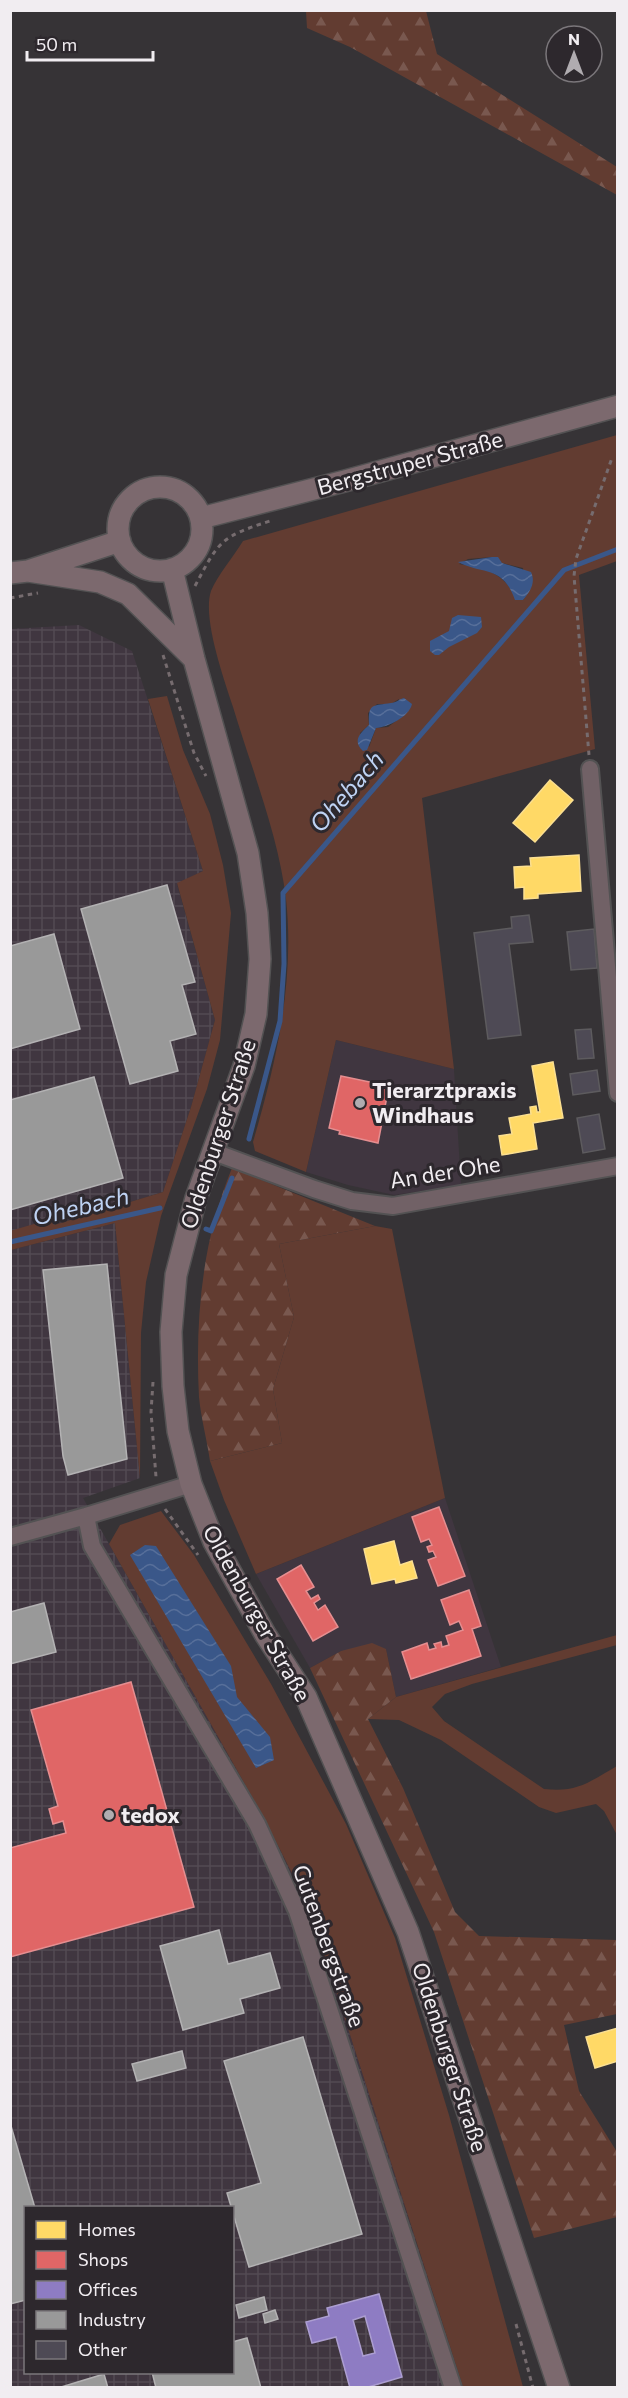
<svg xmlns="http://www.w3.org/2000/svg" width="628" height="2398" font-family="Commissioner,sans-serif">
  <defs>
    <pattern id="industrial-grid" width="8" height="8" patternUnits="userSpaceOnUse" patternTransform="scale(1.5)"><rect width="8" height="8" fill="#403640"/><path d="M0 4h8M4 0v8" fill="none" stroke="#534a53"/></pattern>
    <pattern id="forest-firs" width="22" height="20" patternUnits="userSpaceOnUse" patternTransform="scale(1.5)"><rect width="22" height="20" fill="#623c31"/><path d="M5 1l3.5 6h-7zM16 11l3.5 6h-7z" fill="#79584f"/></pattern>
    <pattern id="water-waves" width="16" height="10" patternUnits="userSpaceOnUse" patternTransform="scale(1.5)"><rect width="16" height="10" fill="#3a5789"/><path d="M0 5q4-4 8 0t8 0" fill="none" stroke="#576f9a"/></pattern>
  </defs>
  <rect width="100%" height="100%" fill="#363336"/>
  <path fill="#403640" d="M336 1040 454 1069 461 1185 394 1195 348 1185 306 1172Z
    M445 1498 501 1667 396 1697 386 1649 341 1651 310 1668 256 1574Z"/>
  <path fill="url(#industrial-grid)" fill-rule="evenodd" d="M79 625 132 651 203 871 177 884 215 1020 191 1107 163 1192 54 1225 11 1231V629Z
    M115 1223 140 1478 83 1498 264 1818 309 1907 463 2387 11 2388V1250ZM26 2208H232V2372H26Z"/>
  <path fill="#623c31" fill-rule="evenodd" d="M617 435V561L579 575 595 749 422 798 454 1069 336 1040 306 1172 255 1151 253 1142C276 1063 295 982 286 899 279 837 251 767 233 707 224 679 202 618 211 591 217 576 234 556 243 541ZM492 557 502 563 523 568 526 596 523 600H516C506 573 485 568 459 564L468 559ZM399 699 400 718 388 727 376 728 369 747 360 733 369 725 368 713 377 704H391Z
    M167 696 183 750 210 814 223 865 231 913 220 1040 207 1089 161 1216 146 1282 141 1333 140 1478 115 1223 11 1250 10 1231 51 1219 54 1225 163 1192 191 1107 215 1020 177 883 203 871 148 699Z
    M375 1226 392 1229 445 1498 256 1574 224 1500 210 1461 282 1443 273 1389 294 1317 279 1244Z
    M161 1511 194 1555 271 1684 346 1824 395 1938 449 2115 523 2387H463L309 1907 264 1818 109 1544 120 1525Z
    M617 1635V1645L472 1684 445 1694 432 1707 444 1721 544 1789C577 1793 589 1782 617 1766V1835L604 1811 596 1804 556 1813 539 1807 441 1740 399 1720 368 1719 396 1697Z"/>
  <path fill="url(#forest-firs)" d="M306 11H426L437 54 617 167V195L350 47 307 28Z
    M232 1168 375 1226 279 1244 294 1317 273 1389 282 1443 210 1461C207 1440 201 1418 199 1397 195 1319 202 1241 232 1168Z
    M372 1643 386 1649 396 1697 368 1719 403 1788 455 1912 479 1936 617 1940V2014L564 2025 579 2091 617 2152V2217L534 2238 434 1932 310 1668 341 1651Z"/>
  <path fill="url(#water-waves)" d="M492 557H498L502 563 531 572C536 583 530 592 523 600H515C503 565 483 575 458 562Z
    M458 615 481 617 482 627 477 633 449 647 439 655H435L430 651V641L449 631 452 618Z
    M404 698 412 704C409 717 388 727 376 728L367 750 363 751C352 741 360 733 369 725 368 703 372 706 391 703 396 703 399 699 404 698Z
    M145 1545 156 1546 231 1666 237 1697 270 1737 274 1760 256 1768 130 1555Z"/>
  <path fill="#ffd966" stroke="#fbdf90" stroke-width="1.5" d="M550 780 573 800 535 842 513 823Z
    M579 855 581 891 538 894V898L524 899V887L515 888 514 867 531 866 530 858Z
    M553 1062 563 1118 533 1123 537 1149 502 1155 499 1136 512 1134 509 1118 531 1114 530 1107 536 1106 537 1112H540L532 1066Z
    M394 1541 400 1565 412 1561 417 1578 396 1583 395 1579 372 1584 364 1549Z
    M618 2028V2061L595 2068 586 2037Z"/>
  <path fill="#e06666" stroke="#e58e90" stroke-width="1.5" d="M341 1076 389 1086 378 1143 339 1134 340 1131 329 1128Z
    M439 1507 465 1576 438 1586 428 1560 436 1557 433 1551 429 1552 427 1547 432 1545 429 1539 421 1542 412 1517Z
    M301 1565 314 1587 306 1591 311 1599 318 1595 320 1599 314 1603 318 1610 325 1605 338 1627 313 1641 277 1579Z
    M469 1590 481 1626 472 1629 481 1656 411 1679 402 1652 427 1643 429 1650 436 1648 434 1644 441 1642 442 1647 449 1645 446 1636 463 1630 459 1621 450 1625 441 1600Z
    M131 1682 194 1907 10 1957V1848L66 1833 63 1821 53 1824 49 1809 58 1806 31 1710Z"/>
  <path fill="#8e7cc3" stroke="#ac9ed1" stroke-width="1.5" fill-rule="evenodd" d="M379 2294 402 2377 365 2388H350L336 2337 312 2343 306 2322 329 2316 327 2308ZM365 2316 375 2353 363 2356 353 2320Z"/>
  <path fill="#999" stroke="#b3b2b3" stroke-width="1.5" d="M167 885 195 982 182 985 196 1034 170 1041 178 1071 130 1084 81 909Z
    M54 934 80 1029 10 1049V946Z
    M94 1077 123 1178 10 1210V1100Z
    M107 1264 127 1459 68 1475 63 1456 43 1270Z
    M44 1603 56 1652 10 1664V1612Z
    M219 1930 228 1964 270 1953 280 1988 240 1999 244 2013 183 2030 160 1946Z
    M303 2037 362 2234 249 2267 227 2193 261 2183 224 2061Z
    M182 2051 186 2068 137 2081 132 2064Z
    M11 2126 35 2208H26V2300L10 2304Z
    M264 2297 267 2310 239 2318 236 2305Z
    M275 2310 278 2319 265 2323 263 2314Z
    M247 2338 261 2388H156L152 2372H232V2342Z
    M104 2374 108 2388H58Z"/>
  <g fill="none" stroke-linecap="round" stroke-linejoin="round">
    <path stroke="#3a5789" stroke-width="5" d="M249 1139 280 1021 284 964 283 893 564 570 618 549
      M206 1229 211 1231 232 1178
      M10 1242 160 1208"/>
  </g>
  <path fill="#4e4a55" stroke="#5d5b5e" stroke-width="1.5" d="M529 915 533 942 509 944 521 1035 488 1039 474 933 512 928 511 917Z
    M594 929 597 968 571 970 567 932Z
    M591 1029 594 1058 578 1059 575 1030Z
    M597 1070 600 1091 573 1095 570 1074Z
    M599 1114 605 1149 583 1153 577 1118Z"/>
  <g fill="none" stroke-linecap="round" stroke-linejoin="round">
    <defs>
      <path id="minor" d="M590 769 618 1093
        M214 1152 314 1189 352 1201 393 1206 618 1166
        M86 1516 92 1546 257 1824 297 1911 453 2388
        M10 1537 86 1516 191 1484"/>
      <path id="major" d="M118 529a42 42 0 1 1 84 0a42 42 0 1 1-84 0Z
        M201 518 345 481 618 406
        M172 569 194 659 248 853 257 913 260 959 256 1014 244 1066 196 1198 176 1275 171 1332 173 1386 178 1431 191 1484 214 1542 265 1634 306 1697 408 1932 559 2388
        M28 571 100 582 128 594 194 659
        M10 573 28 571 120 541"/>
    </defs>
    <use href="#minor" stroke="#535253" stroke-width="20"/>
    <use href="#major" stroke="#535253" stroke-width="24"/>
    <path stroke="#766c6f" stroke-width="3" stroke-dasharray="4.5 4.5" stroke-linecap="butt" d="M195 586C219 541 220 537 270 521
      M10 598 38 593
      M163 655 194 753 206 776
      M589 755 574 576 576 559 612 458
      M153 1382 151 1412 156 1477
      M165 1509 198 1555
      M516 2324 533 2388"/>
    <use href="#minor" stroke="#716166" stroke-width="16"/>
    <use href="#major" stroke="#7c696e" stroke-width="21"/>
  </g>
  <g fill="#b0acb0" stroke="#2d282d" stroke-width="2">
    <circle cx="360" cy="1103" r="6"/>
    <circle cx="109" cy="1815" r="6"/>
  </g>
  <g text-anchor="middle" stroke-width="6" stroke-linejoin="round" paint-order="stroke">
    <g font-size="22" fill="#f1edf1" stroke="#2d282d">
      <text transform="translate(410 463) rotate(-15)" y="8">Bergstruper Straße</text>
      <text transform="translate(218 1134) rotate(-72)" y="8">Oldenburger Straße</text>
      <text transform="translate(445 1172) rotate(-9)" y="8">An der Ohe</text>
      <text transform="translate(257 1613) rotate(61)" y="8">Oldenburger Straße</text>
      <text transform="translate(329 1946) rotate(70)" y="8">Gutenbergstraße</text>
      <text transform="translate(450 2057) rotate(72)" y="8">Oldenburger Straße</text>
    </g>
    <g font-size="22" font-weight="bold" fill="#f1edf1" stroke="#2d282d" text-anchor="start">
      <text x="372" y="1098">Tierarztpraxis<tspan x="372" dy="25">Windhaus</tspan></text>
      <text x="121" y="1823">tedox</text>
    </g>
    <g font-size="24" font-style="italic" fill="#bed2f3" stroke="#2d282d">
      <text transform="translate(347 792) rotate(-49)" y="8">Ohebach</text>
      <text transform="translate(81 1207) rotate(-13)" y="8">Ohebach</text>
    </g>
  </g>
  <rect width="628" height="2398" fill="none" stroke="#f1edf1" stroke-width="24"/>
  <rect x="24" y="2206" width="210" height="168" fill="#2d282d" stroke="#7b777b" stroke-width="1.5"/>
  <rect x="36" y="2221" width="30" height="18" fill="#ffd966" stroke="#7b777b" stroke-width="1.5"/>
  <text x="78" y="2236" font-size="18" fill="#f1edf1">Homes</text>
  <rect x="36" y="2251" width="30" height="18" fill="#e06666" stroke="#7b777b" stroke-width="1.5"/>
  <text x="78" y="2266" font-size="18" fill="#f1edf1">Shops</text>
  <rect x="36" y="2281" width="30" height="18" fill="#8e7cc3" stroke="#7b777b" stroke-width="1.5"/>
  <text x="78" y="2296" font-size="18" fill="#f1edf1">Offices</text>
  <rect x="36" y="2311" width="30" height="18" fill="#999999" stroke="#7b777b" stroke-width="1.5"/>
  <text x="78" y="2326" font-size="18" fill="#f1edf1">Industry</text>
  <rect x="36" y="2341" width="30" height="18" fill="#4e4a55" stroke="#7b777b" stroke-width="1.5"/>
  <text x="78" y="2356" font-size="18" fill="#f1edf1">Other</text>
  <g transform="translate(574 54)"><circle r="28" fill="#2d282d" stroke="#7b777b" stroke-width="1.5"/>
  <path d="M0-4.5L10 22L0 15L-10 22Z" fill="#b0acb0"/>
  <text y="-9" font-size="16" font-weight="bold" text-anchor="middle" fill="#f1edf1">N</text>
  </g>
  <path d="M27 51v9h126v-9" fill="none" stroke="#f1edf1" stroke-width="3"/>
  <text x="36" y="51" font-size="18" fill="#f1edf1" stroke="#2d282d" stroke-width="4.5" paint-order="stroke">50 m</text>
</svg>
